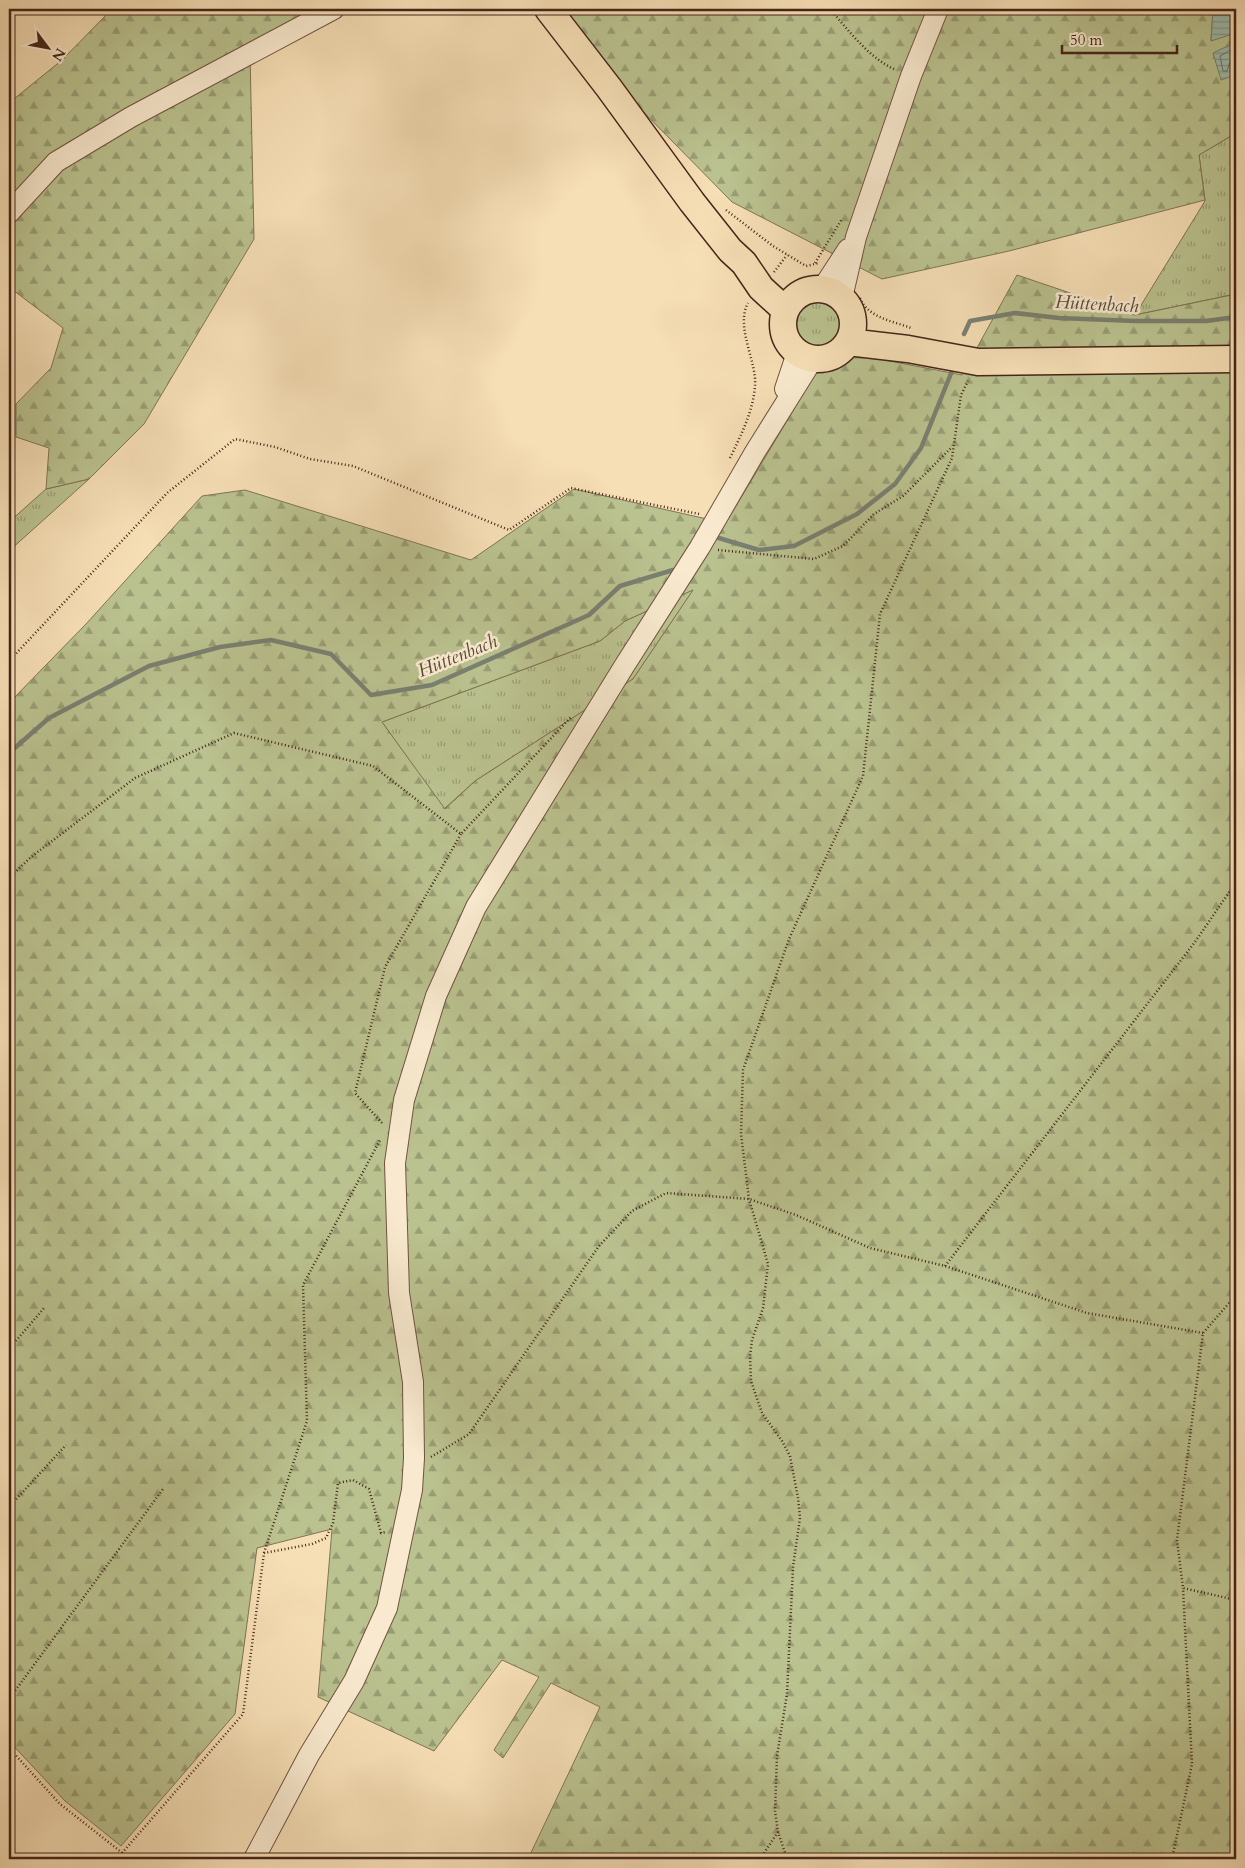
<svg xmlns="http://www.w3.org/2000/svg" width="1245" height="1868" font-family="Cardo,serif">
  <defs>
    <pattern id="grass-tufts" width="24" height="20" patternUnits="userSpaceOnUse" patternTransform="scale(1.25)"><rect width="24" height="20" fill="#bac28f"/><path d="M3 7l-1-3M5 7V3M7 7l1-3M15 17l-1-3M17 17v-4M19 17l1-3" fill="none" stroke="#999d74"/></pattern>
    <pattern id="forest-firs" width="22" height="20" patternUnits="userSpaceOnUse" patternTransform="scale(1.25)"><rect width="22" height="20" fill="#bac28f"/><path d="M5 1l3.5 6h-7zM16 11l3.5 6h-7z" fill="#999d74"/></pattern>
    <pattern id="water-rules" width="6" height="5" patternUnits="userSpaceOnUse" patternTransform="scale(1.25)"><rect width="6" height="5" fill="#9dbcac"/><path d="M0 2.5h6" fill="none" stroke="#82998b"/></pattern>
  </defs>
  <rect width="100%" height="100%" fill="#f6deb5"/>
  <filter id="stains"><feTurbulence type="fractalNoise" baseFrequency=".004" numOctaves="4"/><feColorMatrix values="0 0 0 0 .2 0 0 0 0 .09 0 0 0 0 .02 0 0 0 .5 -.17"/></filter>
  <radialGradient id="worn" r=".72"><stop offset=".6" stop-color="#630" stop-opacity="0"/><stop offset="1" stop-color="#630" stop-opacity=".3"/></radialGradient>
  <path fill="url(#grass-tufts)" stroke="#807454" d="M1236 133V294L1135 315 1205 201 1199 155Z
    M792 323a25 25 0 1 1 50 0a25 25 0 1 1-50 0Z
    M89 479 9 551V522L46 489Z
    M694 589 633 679 475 781 444 809 382 722 600 641 625 621Z"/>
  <path fill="url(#forest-firs)" stroke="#807454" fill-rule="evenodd" d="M112 9H328L250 54 254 239 144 424 89 479 46 489 49 448 16 437V404L51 368 63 328 9 287V103L62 60Z
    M559 9H1213L1211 40 1236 33V42L1213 54 1232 76 1236 54V133L1199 155 1205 200 1009 251 882 279 732 202 615 83Z
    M1017 275 1135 315 1236 294V1859H528L600 1707 551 1683 503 1758 494 1750 539 1677 502 1660 434 1751 318 1697 332 1529 257 1548 235 1714 121 1846 65 1801 9 1741V703L86 624 202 496 245 490 471 560 574 489 707 519 727 521 821 364 843 352 962 375ZM693 590 633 679 475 781 445 809 382 722 600 641 625 621Z"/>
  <path fill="url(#water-rules)" stroke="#7a8071" d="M1213 9H1235L1236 33 1211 41Z
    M1236 42 1232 76 1221 80 1213 53Z"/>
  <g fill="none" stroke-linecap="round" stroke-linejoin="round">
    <path stroke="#717062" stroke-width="1" d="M1236 47 1220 56 1223 71H1227L1230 62 1236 60"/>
    <path stroke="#7a8071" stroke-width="4.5" d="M964 334 970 321 1015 313 1059 318 1135 321H1206L1236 317
      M712 536 759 550 794 546 857 514 895 484 921 448 952 371
      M9 753 49 718 149 666 220 647 271 640 331 654 371 695 432 685 589 615 620 586 673 570"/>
    <defs>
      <path id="minor" d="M9 213 56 162 131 117 334 9
        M822 289 848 249
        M842 298 856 237 911 76 938 9
        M785 389 797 353
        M254 1859 309 1755 354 1681 387 1608 412 1490 414 1458 413 1382 399 1293 395 1163 404 1100 436 996 476 907 623 668 700 547 755 452 813 359"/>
      <path id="major" d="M548 9 609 88 692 202 730 250 744 263 761 288 785 310
        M783 324a35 35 0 1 1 70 0a35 35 0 1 1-70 0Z
        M848 342 908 349 978 362 1236 359"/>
    </defs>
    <use href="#minor" stroke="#715340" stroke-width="22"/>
    <use href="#major" stroke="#452519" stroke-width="29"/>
    <path stroke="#452519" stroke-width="2.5" stroke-dasharray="1 2.5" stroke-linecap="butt" d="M830 9C848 30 870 59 896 70
      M726 210 773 246 806 266 819 263
      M815 263 842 219
      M774 272 787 255
      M860 298C868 318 893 321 911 328
      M730 458C741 435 753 412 755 386 757 361 735 327 748 303
      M718 550 814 559 843 546 874 514 903 496 951 448
      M9 661 167 493 235 439 275 447 310 459 353 466 509 530 571 488 699 514
      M9 878 31 857 135 778 234 733 373 766 461 834 571 717
      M382 1123 355 1093 385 967 461 834
      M945 1266 1195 942 1236 882
      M1236 1295 1203 1333 1177 1540 1183 1588 1236 1600
      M9 1349 45 1307
      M431 1457 469 1434 599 1246 632 1211 666 1193 749 1199 796 1215 870 1248 945 1266 1087 1313 1203 1333
      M9 1507 66 1445
      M264 1553 307 1421 303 1285 380 1140
      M9 1699 163 1489
      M9 1748 60 1804 130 1859
      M122 1853 243 1714 264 1553 312 1544 326 1538 333 1523 338 1483 353 1480 369 1489 381 1533 386 1532
      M760 1859 778 1832
      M787 1859 778 1832 775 1811 777 1756 787 1694 793 1567 800 1518 798 1498 790 1456 782 1441 762 1413 751 1381 750 1356 752 1340 763 1308 768 1264 749 1199 741 1134 743 1070 789 939 863 776 880 614 952 458 961 395 968 381
      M1172 1859 1192 1764 1183 1588"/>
    <use href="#minor" stroke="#f9eacf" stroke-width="20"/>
    <use href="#major" stroke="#f6deb5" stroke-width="26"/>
  </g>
  <g text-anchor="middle" stroke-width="5" stroke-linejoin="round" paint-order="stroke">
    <g font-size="19" font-style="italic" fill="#5b4b3e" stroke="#f9eacf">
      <text transform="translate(1097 303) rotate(3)" y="7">Hüttenbach</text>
      <text transform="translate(457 655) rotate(-22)" y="7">Hüttenbach</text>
    </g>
  </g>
  <rect width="1245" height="1868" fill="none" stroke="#f6deb5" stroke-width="30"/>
  <rect x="10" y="10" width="1225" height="1848" fill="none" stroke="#452519" stroke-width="2.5"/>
  <rect x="15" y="15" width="1215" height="1838" fill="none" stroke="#452519"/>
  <g transform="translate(48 48) rotate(122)" stroke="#f9eacf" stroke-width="4" paint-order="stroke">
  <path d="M0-4L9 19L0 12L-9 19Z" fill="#452519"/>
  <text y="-8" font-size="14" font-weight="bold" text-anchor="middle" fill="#452519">N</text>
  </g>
  <path d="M1062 45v8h115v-8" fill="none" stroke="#452519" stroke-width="2.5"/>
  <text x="1070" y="45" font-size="15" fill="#452519" stroke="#f9eacf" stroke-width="4" paint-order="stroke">50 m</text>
  <rect width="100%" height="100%" filter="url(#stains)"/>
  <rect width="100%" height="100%" fill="url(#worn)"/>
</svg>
